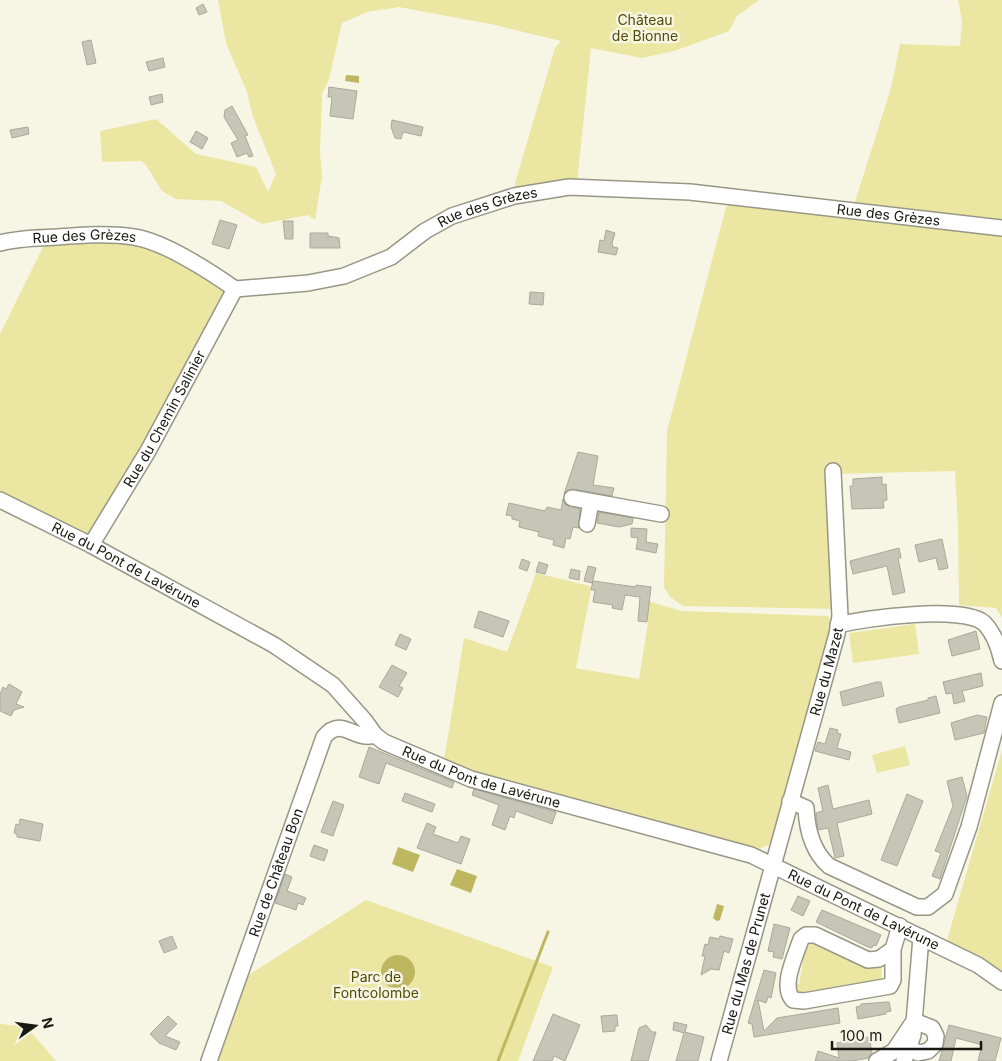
<svg xmlns="http://www.w3.org/2000/svg" width="1002" height="1061" font-family="Inter,sans-serif">
  <rect width="100%" height="100%" fill="#f7f6e5"/>
  <path fill="#ebe6a1" d="M218 0H759L737 16 729 31 674 51 642 58 591 48 577 183 515 189V183L555 48 561 41 495 25 399 7 367 12 342 23 329 79 322 94 320 153 322 176 315 220 308 215 262 224 221 201 176 199 162 191 146 165 141 161 102 162 100 131 156 119 196 154 256 167 268 192 276 174 253 117 247 92 226 43Z
    M958 0H1002V224L852 211 891 88 900 44 960 46 962 21Z
    M733 201 1002 231V617L996 608 959 605 958 525 955 471 830 474 836 609 683 606 670 597 664 587 667 431 726 207Z
    M133 240 222 283 228 295 93 539 0 491V334L46 241Z
    M536 573 590 586 591 590 576 668 639 679 648 622V601L681 611 827 616 836 624 770 844 758 850 525 789 444 760 464 638 507 652Z
    M915 624 919 654 853 663 849 633Z
    M905 746 910 765 877 773 872 755Z
    M1002 750V973L947 940Z
    M366 900 553 967 518 1061H214L244 978Z
    M811 940 887 964 882 965 881 980H887L886 983 796 995 793 980 799 984 803 962 799 957 803 946Z
    M0 1024 31 1027V1032L56 1061H0Z"/>
  <path fill="#beb760" d="M346 75 359 76V83L345 81Z
    M398 847 420 855 413 872 392 864Z
    M457 869 477 876 471 893 450 885Z
    M717 904 724 906 720 920 717 921 713 918Z
    M381 972a17 17 0 1 1 34 0a17 17 0 1 1-34 0Z"/>
  <g fill="none" stroke-linecap="round" stroke-linejoin="round">
    <path stroke="#beb760" stroke-width="3" d="M498 1061 548 932"/>
  </g>
  <path fill="#c7c6b6" stroke="#aaa999" d="M203 4 207 12 199 15 196 8Z
    M91 40 96 63 87 65 82 42Z
    M163 58 165 67 149 71 146 62Z
    M329 87 357 91 353 119 330 116 332 97H328Z
    M162 94 163 102 151 105 149 97Z
    M232 106 248 135 245 136 253 156 249 157 247 153 237 157 231 143 238 140 224 117 225 110Z
    M392 120 423 127 421 136 403 132 401 139 395 138 391 127Z
    M28 127 29 134 12 138 10 130Z
    M196 131 208 138 202 149 190 142Z
    M220 220 237 225 229 249 212 244Z
    M283 221H293V239H285Z
    M606 230 615 233 612 243 613 247 618 248 616 255 598 252 600 240 604 241Z
    M310 233H328V236L339 238 340 248H310Z
    M530 292 544 293 543 305 529 304Z
    M578 452 598 456 593 485 614 488 612 496 573 489 564 494Z
    M882 477V485L886 484 887 500 883 501 884 508 852 509 850 486H853V479Z
    M563 499 566 505 580 509 579 528 573 527 570 539 566 538 564 548 553 545 554 540 538 536 539 532 519 527 520 521 512 519V516L506 515 509 503 545 511 547 507 561 510Z
    M599 512 633 518 632 524 619 527 597 523Z
    M631 528 647 529 646 542 658 544 656 553 636 549 638 538 631 537Z
    M942 539 948 568 939 570 936 558 919 562 915 545Z
    M899 548 901 558H898L905 592 893 595 887 566 853 574 850 561Z
    M522 559 530 562 527 571 519 568Z
    M539 562 548 565 545 574 536 572Z
    M588 566 596 568 592 583 584 581Z
    M571 569 580 571 579 580 569 578Z
    M593 581 636 587V585L651 587 647 622 638 621 640 597 625 595 622 610 612 608 613 605 593 602 595 590H591Z
    M479 611 509 621 503 637 474 627Z
    M976 631 980 649 952 656 948 640Z
    M400 634 411 639 406 650 395 645Z
    M392 665 407 673 399 686 403 688 398 697 379 687Z
    M981 673 983 686 962 691 965 701 954 704 952 693 946 694 943 682Z
    M877 682H881L884 696 843 706 840 692Z
    M9 684 22 692 16 704 24 707 14 710 11 716 0 711V694L3 687 6 689Z
    M936 696 940 713 899 723 896 709 899 707 928 700V698Z
    M977 715 987 717 984 733 955 740 951 723Z
    M830 728 838 730 837 733 841 734 837 748 851 752 849 760 815 751 818 742 825 744Z
    M369 747 454 782 452 788 386 763 379 784 359 777Z
    M962 777 967 796 940 879 932 876 941 853 935 851 953 806 947 781Z
    M828 785 833 809 869 800 872 814 837 823 844 856 835 858 828 828 818 830 816 815V813L823 811 818 788Z
    M474 789 556 812 552 824 516 811 514 818 510 816 505 830 492 825 499 805 472 795Z
    M405 793 435 804 432 812 402 801Z
    M907 794 923 801 897 866 881 860Z
    M333 801 344 805 333 836 321 832Z
    M20 819 43 824 40 841 17 837V834L14 833 16 824 19 825Z
    M427 823 436 827 433 834 458 843 461 836 470 839 461 864 417 848Z
    M314 845 328 850 324 861 310 856Z
    M285 874 292 877 287 891 306 898 303 905 298 903 296 910 275 903Z
    M798 896 810 901 803 916 791 910Z
    M822 910 881 935 876 946 873 945 872 948 868 947 816 922Z
    M774 924 790 928 782 959 773 957 774 952 768 951Z
    M172 936 177 948 164 953 159 941Z
    M720 936 733 939 729 953 724 951 719 970 711 969 701 975 705 956H702L705 944 708 945 710 937 719 939Z
    M764 970 776 973 771 998 768 997 766 1003 758 1000 764 1031 777 1018 838 1008 840 1023 754 1037 752 1024 748 1023Z
    M887 1002H889L891 1011 886 1012V1014L858 1019 856 1007 861 1006V1004Z
    M553 1014 580 1025 571 1047 565 1061 554 1056 552 1061H533Z
    M617 1015 618 1026H615V1031L603 1032 601 1016Z
    M168 1016 177 1024 165 1036 180 1042 176 1050 159 1043 150 1034Z
    M674 1022 687 1025 685 1032 704 1037 698 1061H676L684 1033 673 1030Z
    M646 1025 652 1032H656L648 1061H631L639 1028Z
    M949 1025 1001 1038 995 1061H978L982 1045 956 1038 951 1061H939Z
    M869 1037 872 1053 868 1058 853 1061H815L818 1051 839 1058 837 1043Z"/>
  <g fill="none" stroke-linecap="round" stroke-linejoin="round">
    <defs>
      <g id="minor">
        <path id="s1" d="M0 243C18 238 38 238 57 237 82 235 109 233 134 237 163 241 211 272 235 289L308 283 344 276 391 257 425 231 452 216 514 196 569 187 690 192 1002 228"/>
        <path d="M572 498 661 514"/>
        <path id="s2" d="M0 500 91 545 274 645 333 685 365 721 375 735 384 742 471 779 751 855 978 965 1002 982"/>
        <path d="M587 524 591 502"/>
        <path id="s3" d="M91 545 148 451 235 289"/>
        <path d="M838 625C865 618 963 605 984 623 994 633 999 648 1002 661"/>
        <path d="M790 801 806 808C807 830 812 851 829 866L917 907H928L945 894 969 827 1002 703"/>
        <path d="M893 949 879 959 868 960 815 935H806L801 939C796 955 780 986 793 1000L804 1001 890 986 893 980V949L900 926"/>
        <path id="s4" d="M209 1061 324 737C342 715 354 742 375 735"/>
        <path id="s5" d="M719 1061 837 634 840 616 833 471"/>
        <path d="M877 1061 894 1051 914 1021 932 1028 936 1036 935 1044 928 1051 918 1053 909 1047"/>
        <path d="M904 1061 913 1035 921 937"/>
      </g>
    </defs>
    <use href="#minor" stroke="#979787" stroke-width="18"/>
    <use href="#minor" stroke="#fff" stroke-width="15"/>
  </g>
  <g text-anchor="middle" stroke-width="5" stroke-linejoin="round" paint-order="stroke">
    <g font-size="14" fill="#514c04" stroke="#f7f6e5">
      <text x="645" y="25">Château<tspan x="645" dy="16">de Bionne</tspan></text>
      <text x="376" y="982">Parc de<tspan x="376" dy="16">Fontcolombe</tspan></text>
    </g>
    <g font-size="14" fill="#191913" stroke="#f7f6e5">
      <text dy="5" stroke="none"><textPath href="#s1" startOffset="520">Rue des Grèzes</textPath></text>
      <text dy="5" stroke="none"><textPath href="#s1" startOffset="925">Rue des Grèzes</textPath></text>
      <text dy="5" stroke="none"><textPath href="#s1" startOffset="85">Rue des Grèzes</textPath></text>
      <text dy="5" stroke="none"><textPath href="#s3" startOffset="146">Rue du Chemin Salinier</textPath></text>
      <text dy="5" stroke="none"><textPath href="#s2" startOffset="142">Rue du Pont de Lavérune</textPath></text>
      <text dy="5" stroke="none"><textPath href="#s5" startOffset="404">Rue du Mazet</textPath></text>
      <text dy="5" stroke="none"><textPath href="#s2" startOffset="562">Rue du Pont de Lavérune</textPath></text>
      <text dy="5" stroke="none"><textPath href="#s4" startOffset="200">Rue de Château Bon</textPath></text>
      <text dy="5" stroke="none"><textPath href="#s2" startOffset="968">Rue du Pont de Lavérune</textPath></text>
      <text dy="5" stroke="none"><textPath href="#s5" startOffset="101">Rue du Mas de Prunet</textPath></text>
    </g>
  </g>
  <g transform="translate(35 1026) rotate(76)" stroke="#f7f6e5" stroke-width="4" paint-order="stroke">
  <path d="M0-4L9 19L0 12L-9 19Z" fill="#191913"/>
  <text y="-8" font-size="14" font-weight="bold" text-anchor="middle" fill="#191913">N</text>
  </g>
  <path d="M832 1041v8h149v-8" fill="none" stroke="#191913" stroke-width="2.5"/>
  <text x="840" y="1041" font-size="15" fill="#191913" stroke="#f7f6e5" stroke-width="4" paint-order="stroke">100 m</text>
</svg>
